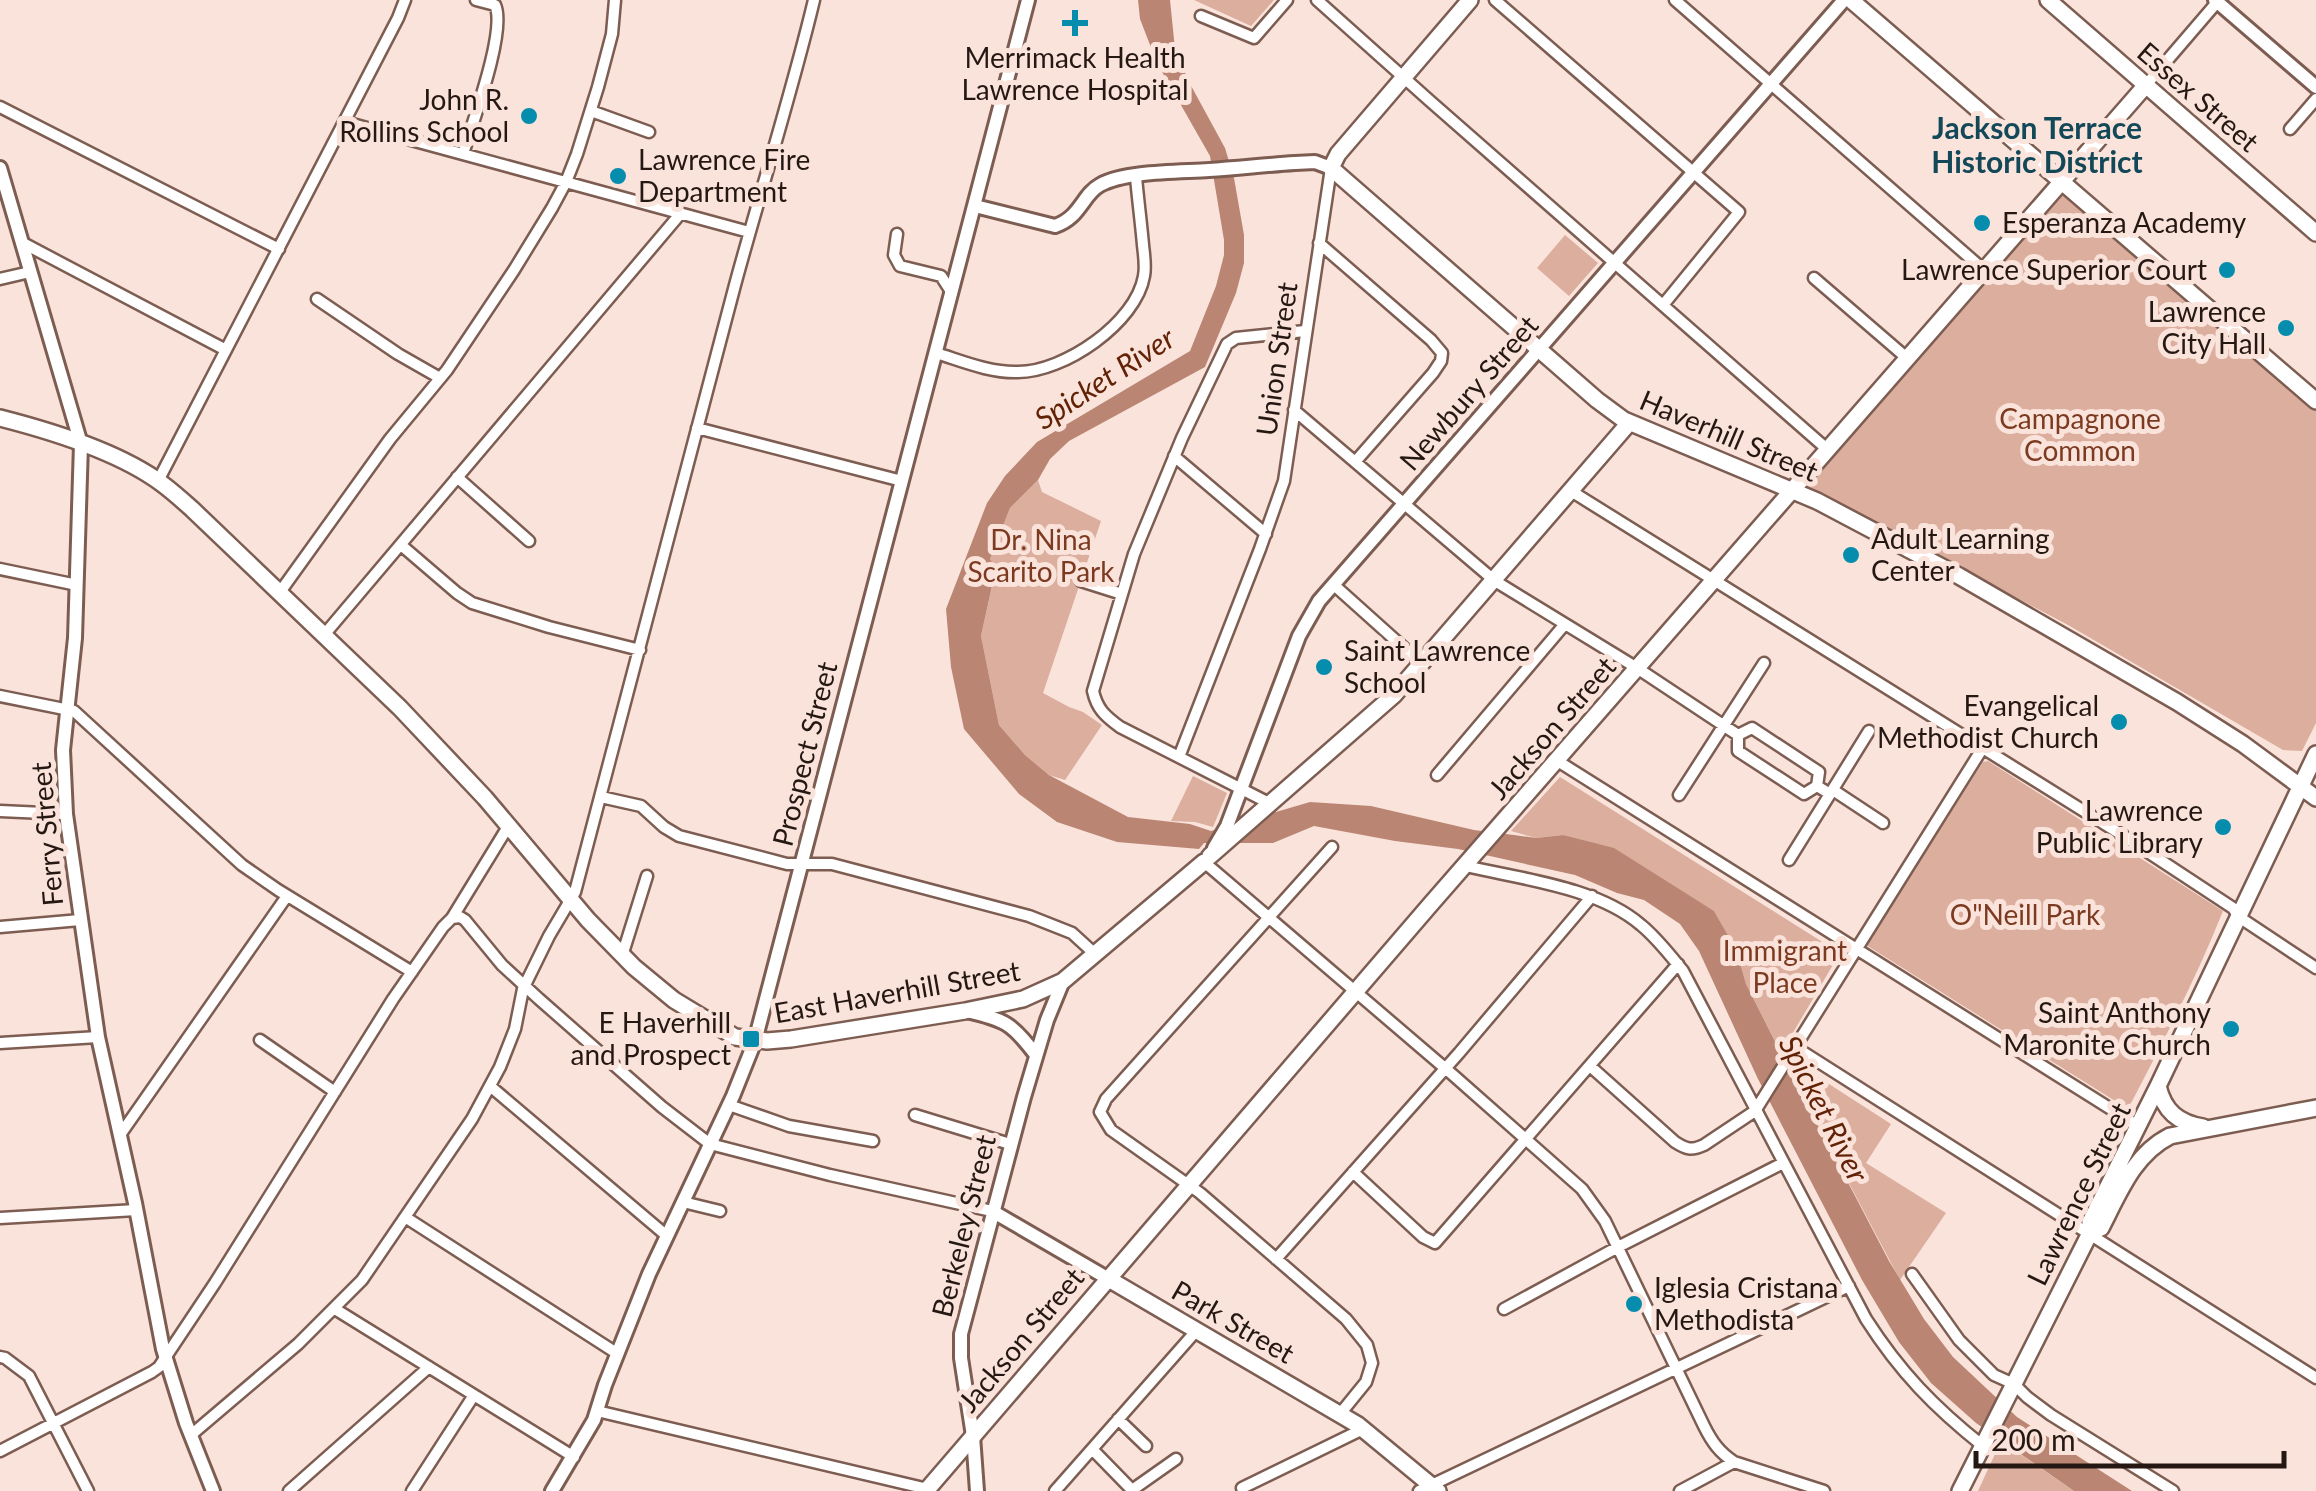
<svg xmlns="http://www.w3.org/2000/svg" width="2316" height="1491" font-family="Lato,sans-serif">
  <rect width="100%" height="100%" fill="#fae3db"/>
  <path fill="#dbae9e" d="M1194 0H1274L1251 26Z
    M2063 190 2316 408V723L2302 751 2283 750 2068 625 1802 484Z
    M1565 235 1598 263 1569 296 1537 268Z
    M1038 480 1042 492 1101 521 1043 693 1069 707 1083 712 1102 725 1065 780 1049 775 1025 755 999 725 981 636 996 569 990 559 1010 508Z
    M1988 761 2223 911C2196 979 2162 1044 2128 1109L1866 945 1983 762Z
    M1193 776 1227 793 1213 827 1195 822 1171 821Z
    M1560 777 1840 953 1781 1053 1746 984 1736 949 1714 911 1636 864 1563 835 1536 838 1511 831Z
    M1798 1064 1891 1124 1866 1163 1946 1213 1900 1280 1792 1075Z
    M2001 1441 2074 1491H1978Z"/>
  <path fill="#ba8673" d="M1138 0H1170L1175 49 1189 82 1225 148 1234 178 1244 235V263L1236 293 1205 367 1069 441 1050 459 1038 480 1010 508 990 559 996 568 981 636 999 725 1025 755 1049 775 1128 817 1190 824 1211 831 1310 802 1371 806 1474 830 1514 835 1536 838 1563 835 1614 848 1714 911 1736 949 1746 984 1795 1081 1889 1261 1924 1319 1953 1357 2017 1417 2132 1491H2074L1976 1423 1931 1383 1899 1342 1862 1280 1758 1079 1699 951 1680 924 1644 900 1617 893 1575 875 1458 849 1395 841 1314 826 1273 843H1204L1199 849 1117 842 1057 822 1019 794 964 729 951 667 946 609 987 503 1005 476 1037 442 1190 351 1216 286 1224 255V240L1210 156 1157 63 1140 19Z"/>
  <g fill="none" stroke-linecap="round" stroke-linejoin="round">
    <defs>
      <path id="minor" d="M1317 0 1430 101 1828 450
        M1495 0 1739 212 1663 305
        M1675 0 1985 271
        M1201 16 1254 38 1287 0
        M2146 85 2219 0
        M0 107 279 249
        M591 111 649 132
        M345 122 749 232
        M2290 129 2316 99
        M463 154C472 124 507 30 495 5L476 0
        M897 234 894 255 900 266 941 276 952 293
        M21 242 226 350
        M1319 243 1431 340 1442 353 1441 361 1433 373 1355 462
        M1814 278 1908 359
        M0 279 30 272
        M317 299 398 354 440 378
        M936 353C962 361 990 373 1018 372 1064 372 1136 323 1144 276 1146 266 1144 255 1143 245 1141 222 1138 200 1136 177
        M1294 410 1495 581 1637 668 1738 735V751L1804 794 1817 786 1819 772 1752 728 1738 735
        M697 428 902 481
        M1174 456 1266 534
        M457 477 529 541
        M158 481 398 18 405 0
        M1571 491 2119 833 2233 908 2239 917 2316 968
        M401 545 457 593 472 603 549 627 640 650
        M0 569 77 585
        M1081 581 1122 594
        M1334 585 1422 664
        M280 592 390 439 447 370 514 270 552 208 566 182 577 154 598 87 612 34 615 0
        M324 635 681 213
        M0 696 74 711 242 865 278 890 412 972
        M1179 757 1260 549 1284 481 1331 168
        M1556 760 2138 1126
        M1437 775 1565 624
        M1833 790 1883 823
        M1830 794 1869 731
        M1679 795 1764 663
        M601 797 641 806 664 827 679 836 787 864H832L1029 916 1072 933 1095 954
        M1271 804 1120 727C1105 716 1097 709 1093 691L1134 554 1182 438 1227 344 1236 338 1305 331
        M0 811 66 814
        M1332 847 1106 1099 1100 1112 1111 1130 1200 1193 1346 1319 1367 1345 1372 1363 1366 1382 1340 1414
        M1207 859 1204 862 1453 1075 1582 1189 1605 1221 1704 1426C1712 1442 1719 1452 1734 1462L1824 1491
        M1789 860 1830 794 1817 786
        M1466 866C1521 879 1597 887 1641 925 1657 938 1670 955 1683 971L1866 1319C1900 1372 1934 1407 1983 1446
        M452 918 460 917 465 920 502 965 539 999 662 1107 710 1144 830 1175 992 1211
        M0 927 80 920
        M622 956 647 876
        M260 1040 335 1092
        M0 1043 98 1037
        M1795 1047 2316 1378
        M1590 1066 1675 1142C1686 1149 1691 1151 1704 1145L1755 1111 1982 749
        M490 1086 667 1236
        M729 1105 789 1126 873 1141
        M915 1115 1010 1144
        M120 1135 287 896
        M1353 1172 1423 1237 1435 1243 1678 964
        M683 1202 720 1211
        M405 1217 618 1354
        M0 1218 136 1210
        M1276 1259 1459 1053 1592 896
        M1912 1274 1959 1340 1994 1375 2014 1384 2027 1397 2051 1415 2173 1491
        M335 1309 574 1457
        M1504 1309 1618 1247 1783 1163
        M0 1357 5 1358 29 1376 88 1491
        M597 1411 928 1489
        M1118 1419 1146 1446
        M191 1435 298 1344 362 1280 472 1119 500 1067 515 1029 523 989 549 936 575 892C629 690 681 487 735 285 761 189 791 96 814 0
        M1092 1449 1133 1491
        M0 1451 152 1372 159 1367 215 1283 393 999 443 927 452 918 509 825
        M1242 1488 1363 1429
        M1132 1490 1176 1459
        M289 1491 429 1367
        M412 1491 474 1395
        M1055 1491 1197 1330
        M1419 1491 1849 1286
        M1680 1491 1734 1462"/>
      <path id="tertiary" d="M2215 0 2316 87
        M0 168 81 444 75 638 63 750 66 814 98 1037 135 1203 163 1349 186 1423 213 1491
        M975 206 1055 226C1081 217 1082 195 1100 185 1125 171 1180 172 1209 170 1238 168 1266 165 1295 163L1315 162 1331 168
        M1214 848 1227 826 1299 636 1319 601 1844 0
        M967 1011C1005 1020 1012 1023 1036 1055
        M992 1211 1107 1278
        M552 1491 594 1420 605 1385 649 1274 733 1096 755 1041 1028 0
        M977 1491 973 1436 961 1358V1334L1024 1097 1047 1020 1063 981"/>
      <path id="secondary" d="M1470 0 1338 154 1331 168 1597 400 1624 420 1817 501 1959 576 2177 702 2243 744 2316 798
        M1851 0 2316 401
        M2048 0 2316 233
        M0 418C51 431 119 452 161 483 172 491 182 500 192 509L400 708 485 798 588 920 634 967 674 1000 735 1037 767 1041 791 1039 965 1011 1023 999 1063 981 1204 862
        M1210 856 1394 695 1629 423
        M2158 1086C2164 1111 2178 1123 2203 1127
        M2090 1233 2101 1228C2119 1193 2134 1154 2170 1136L2316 1108
        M1107 1278 1358 1425 1438 1491
        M926 1491 1430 905 2146 85
        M1960 1491 2090 1233V1222L2158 1086 2316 754"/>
    </defs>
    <use href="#minor" stroke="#7d5d51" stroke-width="15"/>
    <use href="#tertiary" stroke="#7d5d51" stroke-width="18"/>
    <use href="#secondary" stroke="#7d5d51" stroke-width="20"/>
    <use href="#minor" stroke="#fff" stroke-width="10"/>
    <use href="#tertiary" stroke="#fff" stroke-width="12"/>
    <use href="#secondary" stroke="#fff" stroke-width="15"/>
  </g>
  <g fill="#068cac" stroke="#fae3db" stroke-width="4">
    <path d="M1070 8h10v10h10v10h-10v10h-10v-10h-10v-10h10z"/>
    <circle cx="529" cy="116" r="10"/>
    <circle cx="618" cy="176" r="10"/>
    <circle cx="1982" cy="223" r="10"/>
    <circle cx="2227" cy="270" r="10"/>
    <circle cx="2286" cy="328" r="10"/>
    <circle cx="1851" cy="555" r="10"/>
    <circle cx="1324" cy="667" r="10"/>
    <circle cx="2119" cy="722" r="10"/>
    <circle cx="2223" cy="827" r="10"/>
    <circle cx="2231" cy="1029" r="10"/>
    <rect x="741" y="1029" width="20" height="20" rx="5"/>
    <circle cx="1634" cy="1304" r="10"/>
  </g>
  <g text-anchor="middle" stroke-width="10" stroke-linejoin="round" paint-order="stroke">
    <g font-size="28" fill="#251813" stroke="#fae3db" text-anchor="end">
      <text x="1075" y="68" text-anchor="middle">Merrimack Health<tspan x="1075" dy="32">Lawrence Hospital</tspan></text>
      <text x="509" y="110">John R.<tspan x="509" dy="32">Rollins School</tspan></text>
      <text x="638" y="170" text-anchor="start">Lawrence Fire<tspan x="638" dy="32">Department</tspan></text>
      <text x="2002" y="233" text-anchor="start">Esperanza Academy</text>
      <text x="2207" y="280">Lawrence Superior Court</text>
      <text x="2266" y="322">Lawrence<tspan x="2266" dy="32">City Hall</tspan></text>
      <text x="1871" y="549" text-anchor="start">Adult Learning<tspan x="1871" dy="32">Center</tspan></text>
      <text x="1344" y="661" text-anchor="start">Saint Lawrence<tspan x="1344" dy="32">School</tspan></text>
      <text x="2099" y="716">Evangelical<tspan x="2099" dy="32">Methodist Church</tspan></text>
      <text x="2203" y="821">Lawrence<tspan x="2203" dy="32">Public Library</tspan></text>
      <text x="2211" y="1023">Saint Anthony<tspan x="2211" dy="32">Maronite Church</tspan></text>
      <text x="731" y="1033">E Haverhill<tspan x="731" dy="32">and Prospect</tspan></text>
      <text x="1654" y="1298" text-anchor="start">Iglesia Cristana<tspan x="1654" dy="32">Methodista</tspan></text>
    </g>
    <g font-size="28" fill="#251813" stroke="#fae3db">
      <text transform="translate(2198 97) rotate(41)" y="10">Essex Street</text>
      <text transform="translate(1277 359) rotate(-82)" y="10">Union Street</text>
      <text transform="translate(1469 393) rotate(-49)" y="10">Newbury Street</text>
      <text transform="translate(1729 436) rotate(23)" y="10">Haverhill Street</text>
      <text transform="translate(1552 728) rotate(-49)" y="10">Jackson Street</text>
      <text transform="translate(805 754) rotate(-76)" y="10">Prospect Street</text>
      <text transform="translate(47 834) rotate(-95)" y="10">Ferry Street</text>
      <text transform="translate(897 992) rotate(-10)" y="10">East Haverhill Street</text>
      <text transform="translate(2079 1194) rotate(-64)" y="10">Lawrence Street</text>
      <text transform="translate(964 1226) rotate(-76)" y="10">Berkeley Street</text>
      <text transform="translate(1233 1322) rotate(30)" y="10">Park Street</text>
      <text transform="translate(1021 1340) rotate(-50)" y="10">Jackson Street</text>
    </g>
    <g font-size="28" fill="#7c3a20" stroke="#fae3db">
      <text x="2080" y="429">Campagnone<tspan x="2080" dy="32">Common</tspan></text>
      <text x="1041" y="550">Dr. Nina<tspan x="1041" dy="32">Scarito Park</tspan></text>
      <text x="2025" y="925">O"Neill Park</text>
      <text x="1785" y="961">Immigrant<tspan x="1785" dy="32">Place</tspan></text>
    </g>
    <g font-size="30" font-weight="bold" fill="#134858" stroke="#fae3db">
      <text x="2037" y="139">Jackson Terrace<tspan x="2037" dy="34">Historic District</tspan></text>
    </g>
    <g font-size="30" font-style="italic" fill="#622206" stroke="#fae3db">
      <text transform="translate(1105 379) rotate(-33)" y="10">Spicket River</text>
      <text transform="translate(1823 1109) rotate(63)" y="10">Spicket River</text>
    </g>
  </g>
  <path d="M1976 1451v15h308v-15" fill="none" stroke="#251813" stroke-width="5"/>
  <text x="1991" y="1451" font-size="30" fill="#251813" stroke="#fae3db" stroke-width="8" paint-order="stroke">200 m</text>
</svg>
